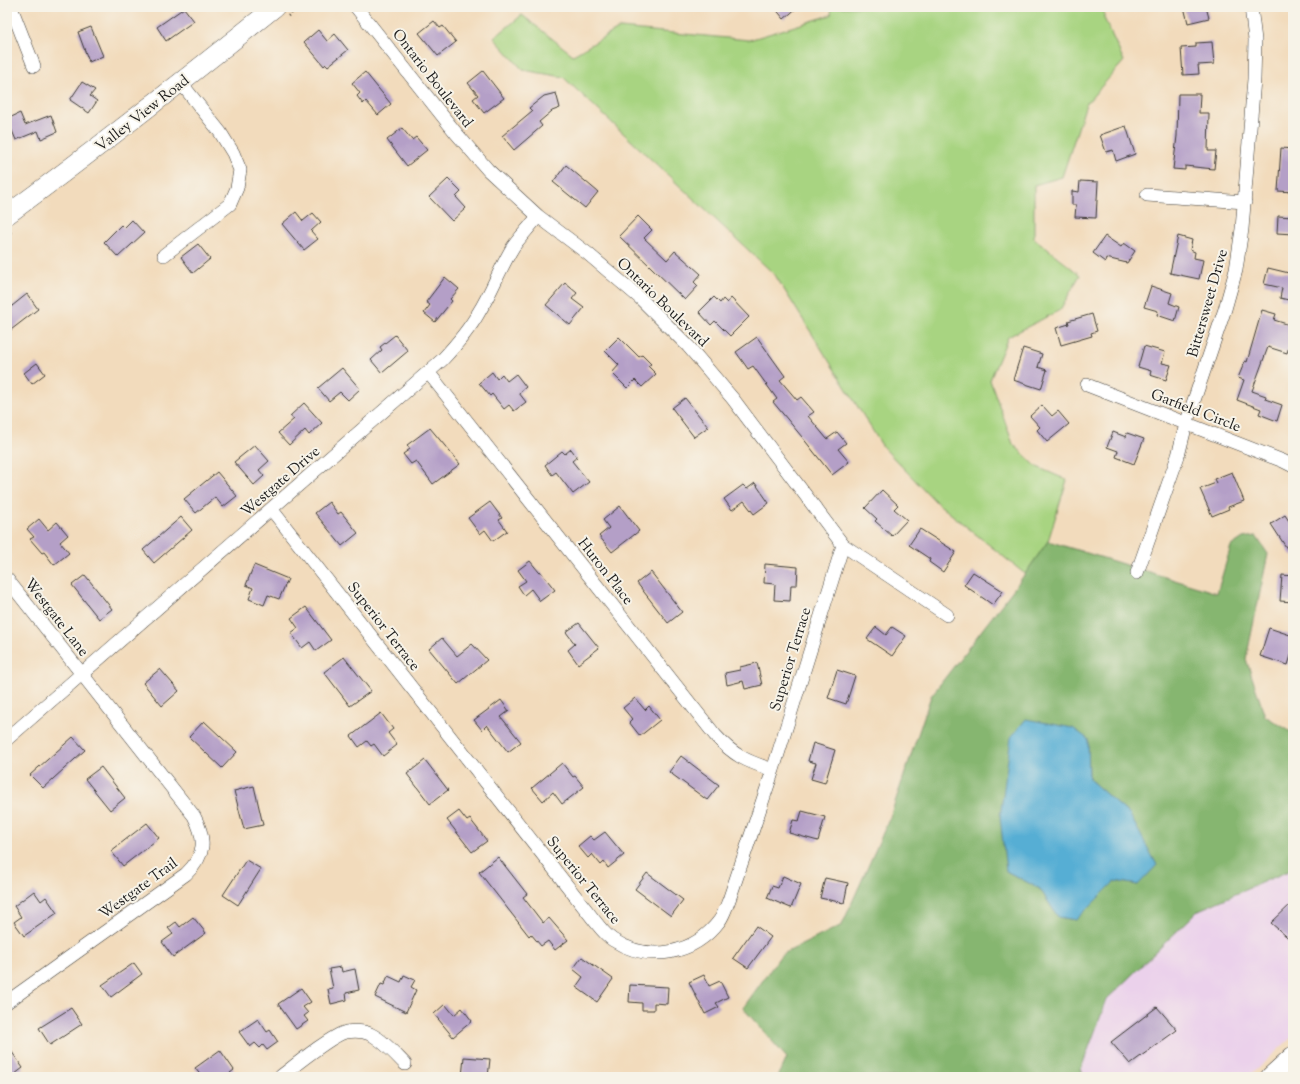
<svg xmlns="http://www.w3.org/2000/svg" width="1300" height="1084" font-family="'Sorts Mill Goudy',serif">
  <rect width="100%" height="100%" fill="#f7f3e8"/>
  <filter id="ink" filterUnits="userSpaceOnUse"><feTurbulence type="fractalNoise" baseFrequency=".025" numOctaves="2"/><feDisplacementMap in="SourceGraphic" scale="8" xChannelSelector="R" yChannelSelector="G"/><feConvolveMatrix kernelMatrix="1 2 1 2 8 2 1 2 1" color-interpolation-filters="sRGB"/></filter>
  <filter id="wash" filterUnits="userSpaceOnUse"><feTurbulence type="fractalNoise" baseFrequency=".012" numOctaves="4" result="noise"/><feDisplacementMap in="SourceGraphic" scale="16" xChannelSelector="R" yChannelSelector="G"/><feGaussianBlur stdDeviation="0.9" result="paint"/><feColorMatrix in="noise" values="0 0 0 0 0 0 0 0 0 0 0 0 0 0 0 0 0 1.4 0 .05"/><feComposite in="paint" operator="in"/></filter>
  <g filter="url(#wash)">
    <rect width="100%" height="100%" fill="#f2dbbc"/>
    <path fill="#ebd1eb" d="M1293 869V1036L1248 1077H1084L1081 1069 1107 999 1199 910Z"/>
    <path fill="#a8d481" stroke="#62784e" d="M832 7H1104V18L1124 61 1086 104 1062 177 1034 185V238L1080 275 1060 310 1008 337 990 380 1013 444 1037 467 1067 480 1048 541 1025 574 936 502 883 447 775 275 563 77 523 70 494 38 522 15 573 55 620 28 749 40 831 15Z"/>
    <path fill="#86b66f" stroke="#516946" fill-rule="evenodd" d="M1256 536 1268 554 1246 659 1265 716 1293 733V869L1199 910 1107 999 1081 1069 1084 1077H778L787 1058 743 1008 781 955 842 925 890 817 931 696 1025 574 1048 541 1217 593 1231 546 1243 538ZM1088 739 1089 779 1130 815 1138 885 1115 881 1076 920 1058 917 1040 889 1006 871Z"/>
    <path fill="#57aed4" stroke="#3a6578" d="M1026 719 1073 728 1088 739 1089 779 1130 815 1157 865 1138 885 1115 881 1076 920 1058 917 1040 889 1006 871 1000 817 1011 737Z"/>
    <g id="blocks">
      <path fill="#b49fc7" d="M774 7H798L784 19Z
        M1184 7H1206L1209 18 1188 23Z
        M184 8 194 21 166 41 157 27Z
        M434 21 440 28 443 26 456 42 438 56 419 33Z
        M91 27 103 56 89 62 78 32Z
        M318 30 327 41 335 34 348 50 328 66 326 64 324 66 304 42Z
        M1212 42 1214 64 1198 65 1199 74 1183 75 1181 48 1196 47V43Z
        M483 71 504 98 484 113 473 99 478 95 468 83Z
        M365 72 391 104 378 115 366 101 363 104 357 96 360 93 352 83Z
        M82 82 95 90 90 96 97 101 89 113 70 100Z
        M556 93 560 108 552 111 539 122 542 126 514 150 502 136 532 111 529 108 544 96Z
        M1178 94H1200L1199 113H1209L1208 151H1216L1214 169 1185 166V170L1173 169 1177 136Z
        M20 113 25 125 51 115 57 132 41 139 38 131 16 140 7 119Z
        M1126 126 1135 154 1116 161 1113 150 1106 152 1100 135Z
        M402 128 412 140 416 137 427 150 407 166 387 140Z
        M1281 148 1293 149V192L1278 191Z
        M566 165 598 192 585 208 553 182Z
        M448 179 461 192 456 197 466 208 452 221 429 197Z
        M1080 181 1098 182 1096 218 1075 217 1076 205H1072V191L1079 192Z
        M296 212 303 221 313 213 321 222 311 231 318 239 304 250 282 224Z
        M638 216 652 230 644 238 667 260 675 251 701 274 694 282 698 286 685 300 619 236Z
        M1278 216 1293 217V234L1277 233Z
        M132 220 144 233 118 257 104 242 121 225 124 228Z
        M1105 236 1121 247 1124 243 1135 251 1127 263 1106 258 1105 262 1093 253Z
        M1178 236 1192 240 1190 250 1195 252 1194 258 1203 260 1199 279 1170 273Z
        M198 244 210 259 193 273 181 257Z
        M1268 268 1293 274V301L1280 298 1282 288 1264 284Z
        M445 277 459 289 450 299 452 301 435 322 424 313 430 305 426 302Z
        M565 283 577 293 572 299 584 308 570 325 546 305Z
        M1151 286 1172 293 1169 303 1179 307 1175 321 1157 315 1158 311 1144 307Z
        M27 294 38 309 7 333V310Z
        M714 297 720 303 723 299 727 303 731 298 749 317 730 336 715 321 711 325 699 312Z
        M1262 310 1276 314 1274 320 1293 326V333L1287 353 1268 347 1252 391 1266 396 1265 399 1282 405 1277 421 1259 414 1261 409 1237 400 1244 380 1238 378 1245 361 1247 362Z
        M1092 314 1097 331 1091 333 1092 336 1061 345 1056 328 1069 324 1068 321Z
        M395 335 408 351 382 373 371 360 382 350 380 347Z
        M619 337 639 357 642 355 651 364 648 366 656 374 642 387 635 380 627 388 612 373 619 365 605 351Z
        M757 337 785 376 780 380 797 400 801 397 814 412 808 416 827 439 837 432 846 443 838 449 849 462 832 475 802 437 773 402 777 399 753 366 748 369 736 352Z
        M1144 346 1165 352 1162 363 1171 365 1166 380 1150 375 1151 371 1138 367Z
        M1023 348 1042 354 1038 367 1047 370 1041 389 1013 380Z
        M37 363 45 374 32 384 24 373Z
        M342 368 360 389 348 400 340 392 329 401 318 388Z
        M492 372 497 379 502 374 507 381 516 374 526 387 519 393 526 402 514 411 509 405 504 409 492 394 490 396 479 383Z
        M685 398 708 427 694 437 672 408Z
        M304 403 322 423 309 435 305 430 289 445 278 433 294 419 290 416Z
        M1042 405 1052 416 1058 411 1069 424 1047 442 1037 430 1040 427 1030 416Z
        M430 428 460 464 433 484 416 461 411 464 403 454 410 449 407 445Z
        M1113 432 1126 437 1127 433 1144 439 1134 464 1116 457 1118 451 1107 447Z
        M255 445 269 461 259 470 264 476 254 485 234 462Z
        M571 449 577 457 572 461 589 482 573 494 556 472 552 475 545 465 562 451 565 454Z
        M217 472 237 496 223 507 215 497 196 513 184 499Z
        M1232 472 1244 501 1228 507 1229 509 1212 516 1200 489 1216 483 1214 479Z
        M755 483 769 503 754 514 744 501 732 510 724 499 743 485 747 489Z
        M882 490 898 505 894 509 907 520 892 536 875 521 877 519 865 508Z
        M329 502 338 514 341 512 358 533 342 546 315 513Z
        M490 502 502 518 499 520 507 531 493 541 485 530 480 534 468 518Z
        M620 506 639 531 612 552 599 536 609 528 603 520Z
        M1285 515 1289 521 1293 518V558L1271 524Z
        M181 517 192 530 154 563 143 550Z
        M39 519 48 530 57 522 68 535 60 542 69 553 54 565 44 552 42 553 30 539 34 537 27 529Z
        M920 529 956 552 943 572 929 562 930 559 909 545Z
        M530 561 539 572 540 571 555 590 540 601 531 589 524 595 518 586 526 581 518 570Z
        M765 564 798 567 797 585H791L790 601 774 600 775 584 764 583Z
        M254 565 288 579 279 599 268 595 264 605 249 599 253 588 246 585Z
        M651 572 682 612 668 623 637 583Z
        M973 572 1003 591 993 605 964 585Z
        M85 575 112 609 99 619 72 585Z
        M1282 575 1293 576V602L1280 601Z
        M306 607 331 640 316 651 310 642 302 648 291 633 298 628 291 618Z
        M579 623 599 648 578 664 568 650 575 644 566 632Z
        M876 627 886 635 892 627 906 636 892 656 867 639Z
        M1269 628 1293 636V649L1288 665 1260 656Z
        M442 638 457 656 472 644 487 660 458 684 429 649Z
        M344 657 371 691 350 706 324 672Z
        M757 663 762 685 745 689 743 681 727 685 725 673 740 670V667Z
        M160 669 179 691 162 706 143 683Z
        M837 670 855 676 846 704 828 698Z
        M635 698 645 710 649 706 660 720 640 736 629 722 632 719 623 708Z
        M501 700 509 711 501 717 521 742 508 752 487 725 482 730 474 720Z
        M381 713 393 729 388 733 397 745 383 756 374 744 371 746 367 741 359 747 351 736Z
        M204 721 237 752 222 768 189 737Z
        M73 737 85 750 43 788 30 775Z
        M813 743 835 750 825 783 811 779 816 763 808 761Z
        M681 756 719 785 707 800 669 772Z
        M425 760 448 790 430 804 407 774Z
        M562 763 573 777 575 776 584 787 562 804 553 792 543 801 532 788Z
        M101 767 125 798 110 810 85 779Z
        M254 786 263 825 244 829 234 791Z
        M459 811 467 821 470 819 487 841 472 852 447 820Z
        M802 811 825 817 818 841 789 833 793 820 799 821Z
        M147 823 159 838 123 866 111 851Z
        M605 832 624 855 608 868 604 862 601 865 592 854 588 858 578 846 590 836 594 840Z
        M498 857 527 894 523 897 543 923 549 918 568 940 555 950 548 941 541 946 531 934 529 936 479 872Z
        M246 860 261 869 238 905 223 895Z
        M647 873 683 900 671 916 635 889Z
        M783 876 801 884 791 908 767 898 772 886 778 888Z
        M825 878 848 883 844 903 820 898Z
        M34 891 41 901 46 897 57 913 24 936 14 922 21 917 14 906Z
        M1293 902V942L1271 923Z
        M193 917 206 933 173 957 162 942 173 934 168 928 176 922 180 927Z
        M756 926 771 937 748 968 733 958Z
        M582 957 613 979 597 1002 576 987 583 977 573 969Z
        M134 963 142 974 111 997 102 985Z
        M341 967 342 972 355 969 359 990 346 993 347 1000 331 1004 328 989 333 988 329 969Z
        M404 975 415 980 411 987 416 990 406 1012 375 997 381 984 384 985 388 976 401 982Z
        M704 975 709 986 720 981 728 997 716 1003 719 1007 705 1014 689 982Z
        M630 985 668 987 667 1004 654 1003V1010H642V1003L629 1002Z
        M301 988 311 1002 303 1007 308 1013 304 1016 308 1021 296 1029 278 1004Z
        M445 1004 454 1015 462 1008 472 1021 453 1037 434 1014Z
        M1157 1007 1177 1030 1130 1064 1111 1042Z
        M71 1008 82 1024 50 1045 39 1028Z
        M258 1019 267 1032 270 1030 278 1042 267 1050 263 1045 260 1048 255 1043 250 1047 239 1032Z
        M7 1045 23 1068 11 1077H7Z
        M220 1050 234 1070 230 1073 233 1077H202L195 1068Z
        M464 1057 490 1059 488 1077H462Z"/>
    </g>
  </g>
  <g filter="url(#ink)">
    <use href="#blocks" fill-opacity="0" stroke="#3c3934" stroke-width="1"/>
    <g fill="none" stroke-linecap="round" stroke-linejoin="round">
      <defs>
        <path id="street" d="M11 7 34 66
          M356 7 456 133 488 170 538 216 587 253 640 298 688 346 733 399 843 545 947 615
          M1147 195 1245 202
          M164 255 230 204 237 188 240 170 233 153 220 132 181 83
          M428 372 715 735C734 756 746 761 773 770
          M1087 385 1283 461 1293 466
          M272 510 598 925C602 930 607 936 613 940 649 963 694 955 720 920 724 914 726 907 729 900L773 770 843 545
          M1137 573 1178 456 1186 424 1225 309 1236 270 1242 229 1254 79 1255 40 1251 7
          M7 579 194 816C206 839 206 855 186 874L7 1002
          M7 739 442 360C456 345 469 330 479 312 492 291 500 268 513 247 520 237 530 227 538 216
          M280 1077C293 1067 332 1035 346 1032 353 1031 363 1031 370 1034 383 1040 395 1054 405 1064"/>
        <path id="secondary" d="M7 215C98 148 187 78 275 7
          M1270 1077 1293 1056"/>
      </defs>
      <use href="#street" stroke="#3c3934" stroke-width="14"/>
      <use href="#secondary" stroke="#3c3934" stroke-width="20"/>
      <path stroke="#3c3934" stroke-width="2.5" stroke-dasharray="1 3" stroke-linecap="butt" d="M288 16 299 7
        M7 235 13 230"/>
      <use href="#street" stroke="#fff" stroke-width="13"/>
      <use href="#secondary" stroke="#fff" stroke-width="19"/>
    </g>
  </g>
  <g text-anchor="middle" stroke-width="4" stroke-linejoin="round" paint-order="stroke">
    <g font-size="15" fill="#1c1c1c" stroke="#f7f3e8">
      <text transform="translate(433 78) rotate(52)" y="5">Ontario Boulevard</text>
      <text transform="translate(142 113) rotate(-38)" y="5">Valley View Road</text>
      <text transform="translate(663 302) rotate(44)" y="5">Ontario Boulevard</text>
      <text transform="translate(1207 303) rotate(-74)" y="5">Bittersweet Drive</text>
      <text transform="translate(1196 410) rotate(21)" y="5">Garfield Circle</text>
      <text transform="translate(280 481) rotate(-41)" y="5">Westgate Drive</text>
      <text transform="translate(606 571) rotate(52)" y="5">Huron Place</text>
      <text transform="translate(57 617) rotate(52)" y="5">Westgate Lane</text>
      <text transform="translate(384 626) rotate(52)" y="5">Superior Terrace</text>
      <text transform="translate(790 659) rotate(-73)" y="5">Superior Terrace</text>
      <text transform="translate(584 880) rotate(51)" y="5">Superior Terrace</text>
      <text transform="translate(138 888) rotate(-36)" y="5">Westgate Trail</text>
    </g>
  </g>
  <rect width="1300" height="1084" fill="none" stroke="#f7f3e8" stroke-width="24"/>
</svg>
